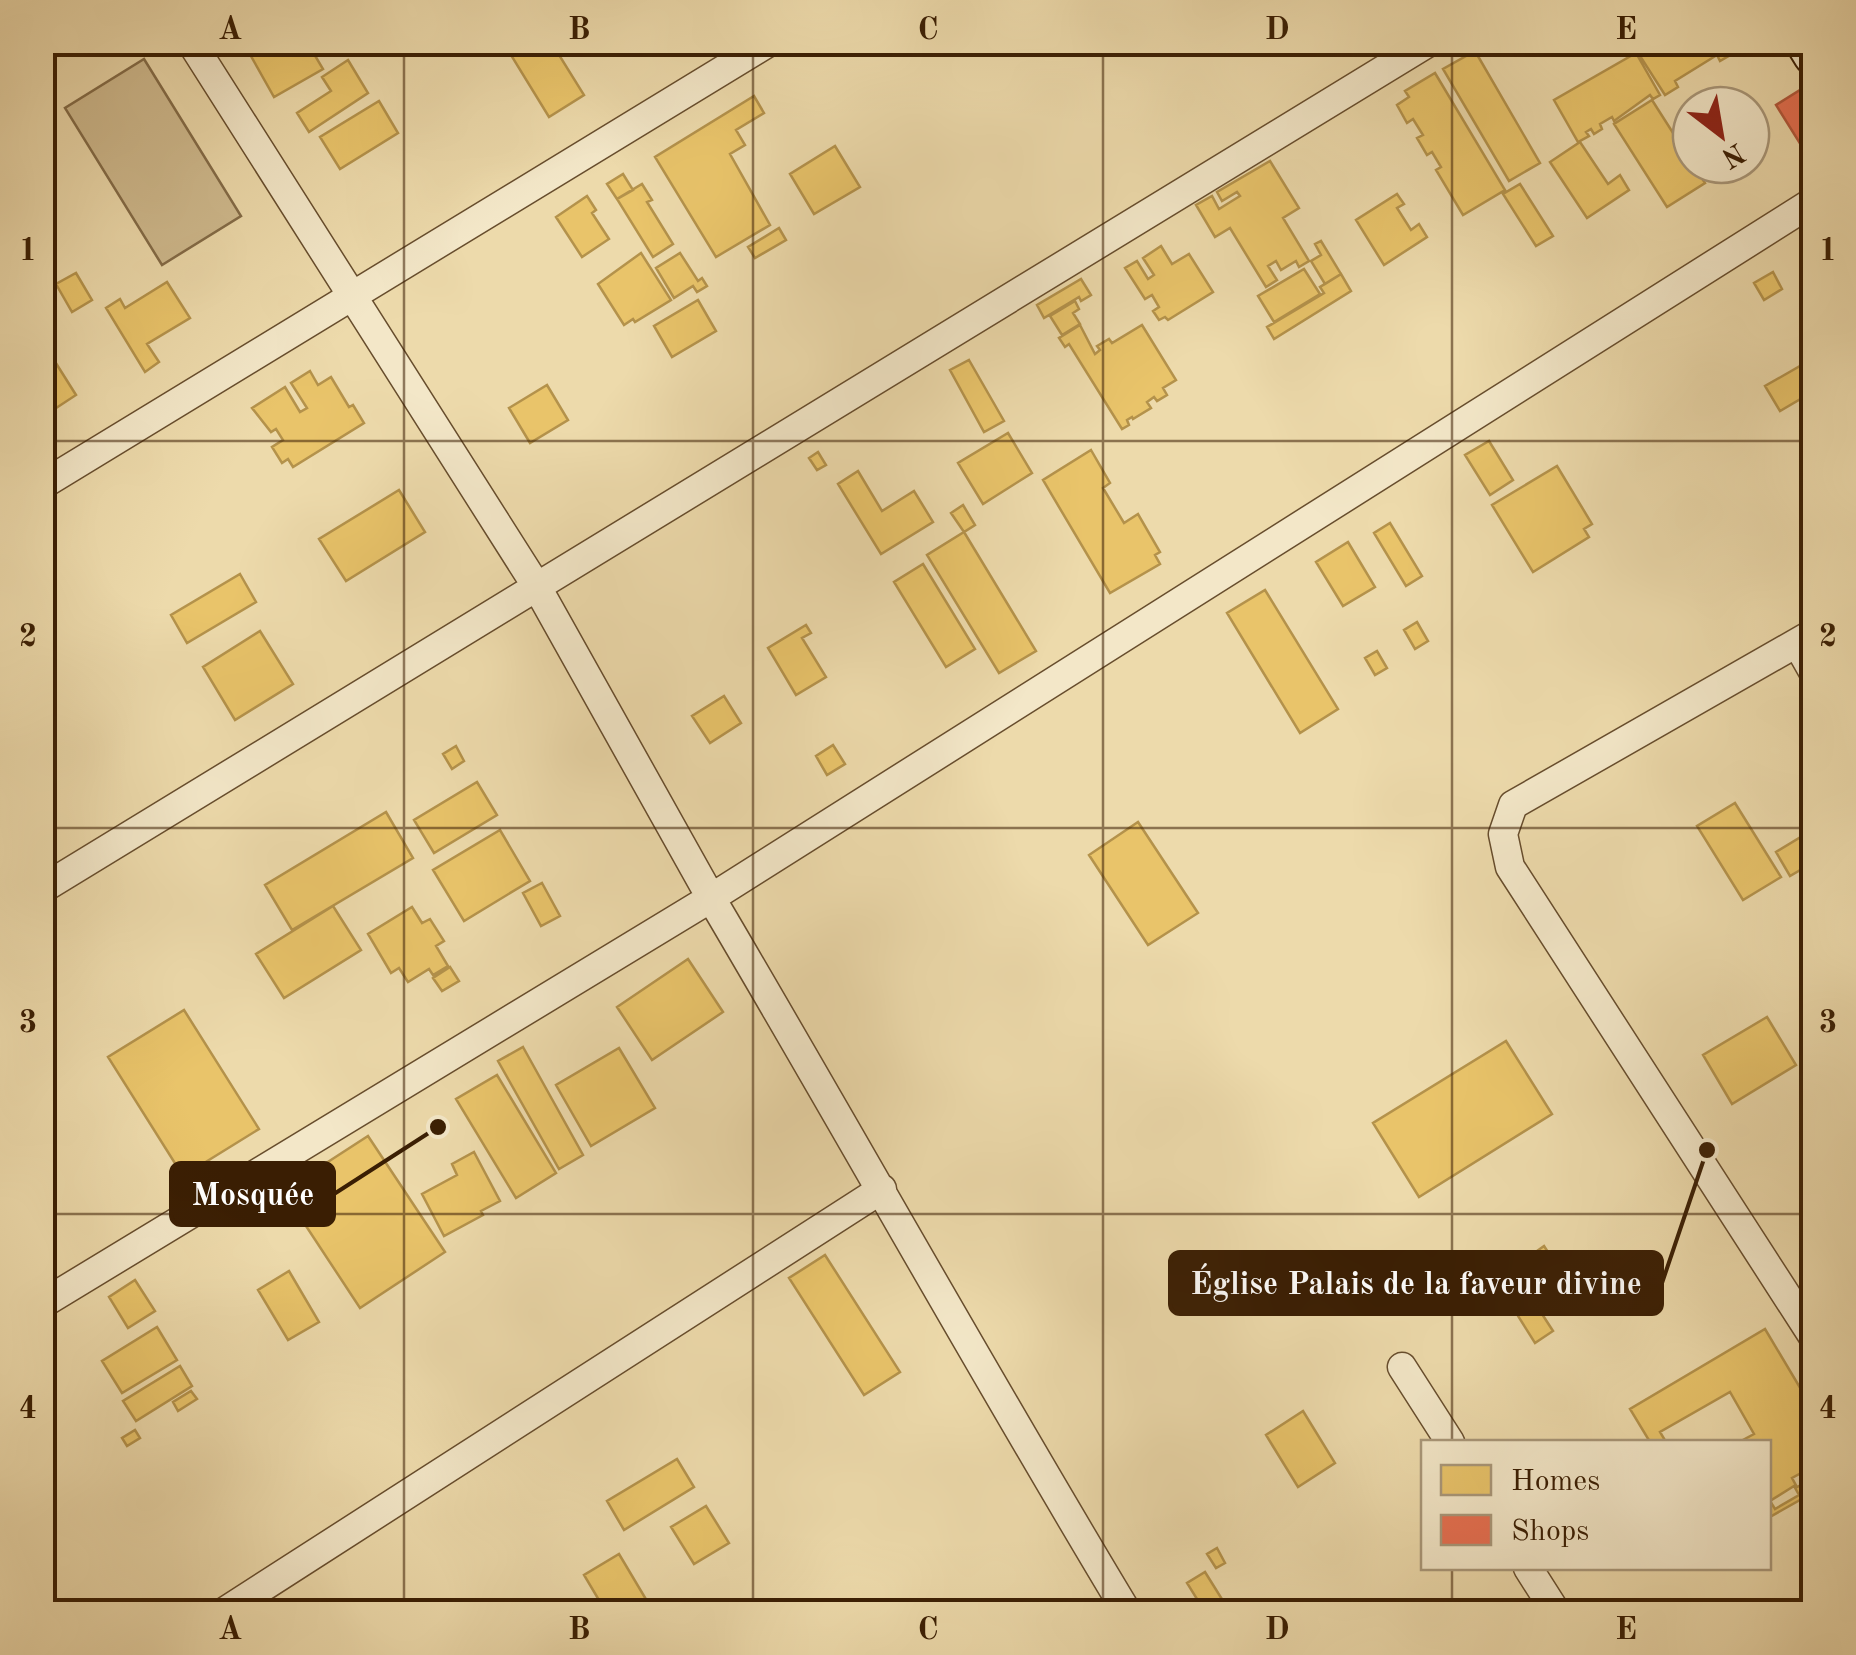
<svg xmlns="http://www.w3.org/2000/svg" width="1856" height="1655" font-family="'Old Standard TT',serif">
  <rect width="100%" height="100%" fill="#eddaab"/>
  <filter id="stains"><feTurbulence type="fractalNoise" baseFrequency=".002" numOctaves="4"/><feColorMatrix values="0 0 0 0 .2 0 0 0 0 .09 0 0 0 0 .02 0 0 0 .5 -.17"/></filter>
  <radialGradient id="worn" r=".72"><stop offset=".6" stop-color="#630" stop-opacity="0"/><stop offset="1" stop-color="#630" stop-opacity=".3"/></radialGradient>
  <path fill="#cfba8e" stroke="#846c48" stroke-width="2.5" d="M144 59 241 216 162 265 65 108Z"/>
  <path fill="#e9c46a" stroke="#b4924b" stroke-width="2.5" fill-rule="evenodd" d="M243 42H307L323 69 274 97Z
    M503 42H551L584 95 549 117Z
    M1662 42H1724L1732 54 1720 61 1717 55 1675 81 1678 87 1665 95 1640 56Z
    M1475 51 1540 163 1509 181 1443 69Z
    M1636 53 1660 95 1653 99 1650 95 1614 121 1612 117 1600 124 1602 129 1594 134 1591 129 1586 132 1589 136 1578 142 1554 100Z
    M348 60 368 93 309 132 297 113 331 91 322 77Z
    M1435 73 1505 190 1463 215 1436 170 1441 167 1432 152 1427 155 1417 138 1423 135 1413 119 1407 123 1397 105 1409 97 1405 91Z
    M754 96 764 113 736 130 745 145 730 154 770 225 716 257 655 157Z
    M1652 100 1705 183 1667 207 1614 124Z
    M379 101 398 133 340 169 320 137Z
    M1580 142 1608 184 1620 175 1629 190 1587 218 1550 162Z
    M835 146 860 187 814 214 790 174Z
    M1270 161 1299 208 1283 218 1309 261 1299 267 1296 261 1281 270 1276 261 1268 266 1277 280 1266 287 1230 228 1215 237 1196 205 1212 196 1219 209 1240 196 1237 192 1222 201 1217 192Z
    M623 174 633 190 617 199 607 184Z
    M642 184 652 200 647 202 673 244 653 257 617 199Z
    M1520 184 1553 236 1536 246 1503 194Z
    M1397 194 1404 204 1397 208 1411 230 1419 224 1427 237 1384 265 1356 220Z
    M587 196 596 210 592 213 609 239 582 257 556 217Z
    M779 228 786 240 755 258 748 247Z
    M1321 241 1341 274 1325 284 1311 261 1321 255 1315 244Z
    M1161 246 1172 264 1189 254 1213 292 1168 320 1165 317 1159 320 1153 311 1159 307 1152 295 1145 299 1125 268 1137 261 1148 279 1154 275 1143 258Z
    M641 253 671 300 635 322 633 319 624 325 598 284Z
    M680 253 698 281 702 278 707 286 697 292 693 286 674 298 656 268Z
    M1304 269 1320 294 1274 322 1258 296Z
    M1773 272 1782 289 1764 300 1754 283Z
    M76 273 92 300 72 312 56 284Z
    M1341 274 1351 291 1274 339 1267 327 1324 293 1320 287Z
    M1081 279 1091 295 1081 301 1079 297 1044 318 1037 305Z
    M167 282 190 318 147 344 159 362 145 372 106 308 120 299 125 308Z
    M698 300 716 331 672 357 654 326Z
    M1075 301 1079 309 1073 313 1080 324 1062 335 1050 316Z
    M1080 325 1095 354 1100 350 1097 346 1109 339 1112 343 1142 325 1176 380 1163 388 1167 395 1157 401 1154 397 1147 402 1151 408 1133 419 1132 417 1127 420 1129 425 1122 429 1069 344 1065 347 1059 338Z
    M42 341 76 395 50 412 42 400Z
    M1814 358V391L1780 411 1765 386Z
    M969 360 1004 421 984 432 950 370Z
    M310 371 318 385 331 377 349 407 353 405 364 423 293 467 288 459 282 463 272 447 283 440 276 429 271 432 252 408 285 387 300 412 307 408 291 383Z
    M547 385 568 420 530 443 509 408Z
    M1008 433 1032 473 983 504 958 463Z
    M1489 441 1513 480 1490 495 1465 455Z
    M1091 450 1110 483 1103 488 1124 523 1138 514 1160 552 1155 555 1160 564 1110 593 1043 480Z
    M818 452 826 465 817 470 809 458Z
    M1557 466 1592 524 1584 529 1589 537 1533 572 1492 505Z
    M858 471 882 511 914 491 933 522 881 554 838 484Z
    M399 490 425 532 346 581 319 539Z
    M963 505 975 525 964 532 951 513Z
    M1390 523 1422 576 1406 586 1374 533Z
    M964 532 1036 651 999 673 927 555Z
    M1348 542 1375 587 1343 606 1316 562Z
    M923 564 975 649 946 667 894 582Z
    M240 574 256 602 187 643 171 615Z
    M1265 590 1338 709 1300 733 1227 613Z
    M1417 622 1428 641 1415 649 1404 630Z
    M806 625 811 633 802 638 826 677 796 695 768 648Z
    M260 631 293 684 235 720 203 667Z
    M1377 651 1387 668 1375 675 1365 658Z
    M724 696 741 723 710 743 692 716Z
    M833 745 845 764 827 775 816 756Z
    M456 746 464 761 452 769 443 754Z
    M477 782 497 815 434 853 414 820Z
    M1735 803 1781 877 1743 900 1697 826Z
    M386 812 413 858 292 930 265 885Z
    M1138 822 1198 913 1148 945 1089 855Z
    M1814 829V856L1809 858 1812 863 1790 876 1776 852Z
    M500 830 530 881 464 921 433 870Z
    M542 883 560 916 541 926 523 893Z
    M333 906 361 950 284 998 256 954Z
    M412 907 422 923 430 919 444 941 436 946 448 966 433 975 429 969 408 982 399 968 391 973 368 934Z
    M688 959 723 1012 652 1060 617 1007Z
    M450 967 459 981 442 991 433 978Z
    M184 1010 259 1129 183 1176 108 1057Z
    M1767 1017 1796 1065 1732 1104 1703 1055Z
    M1506 1041 1552 1114 1419 1197 1373 1123Z
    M523 1047 583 1155 559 1169 498 1061Z
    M619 1048 655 1108 591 1146 556 1085Z
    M497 1075 556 1173 516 1198 456 1099Z
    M368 1136 445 1252 360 1308 283 1191Z
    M474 1152 500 1201 481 1211 483 1215 444 1236 422 1194 457 1175 452 1164Z
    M1544 1246 1557 1266 1527 1288 1513 1268Z
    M825 1255 900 1372 864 1395 789 1278Z
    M289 1271 319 1322 288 1340 258 1290Z
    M135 1280 155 1311 128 1328 109 1297Z
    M1531 1297 1553 1331 1535 1343 1513 1308Z
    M157 1327 177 1360 122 1393 102 1361Z
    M1765 1329 1814 1411V1466L1792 1478 1797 1487 1814 1478V1492L1768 1518V1442H1739L1754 1434 1730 1392 1660 1432 1666 1442H1650L1630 1409ZM1794 1486 1799 1495 1775 1509 1770 1501Z
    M180 1366 192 1386 136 1421 123 1401Z
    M191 1391 197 1399 178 1411 173 1402Z
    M1303 1411 1335 1463 1298 1487 1266 1435Z
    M135 1430 140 1438 127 1446 122 1438Z
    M677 1459 694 1487 624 1530 607 1501Z
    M706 1506 729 1543 694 1564 671 1527Z
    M1217 1548 1225 1563 1216 1568 1207 1554Z
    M619 1554 650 1606 638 1612H606L584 1575Z
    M1205 1572 1230 1612H1205L1187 1583Z"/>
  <path fill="#e76f51" stroke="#b3573a" stroke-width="2.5" d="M1800 90 1814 111V166L1776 105Z"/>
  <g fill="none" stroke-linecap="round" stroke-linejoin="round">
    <defs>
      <path id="street" d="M42 485 769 42
        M1814 633 1513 805 1503 834 1510 867 1814 1338
        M1797 643 1814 673
        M42 889 1429 42
        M42 1304 711 898 537 587 191 42
        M1402 1367 1450 1442
        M1528 1568 1556 1612
        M224 1612 882 1189
        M1127 1612C985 1377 851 1135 711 898L1814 201"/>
      <path id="secondary" d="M1806 42 1814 55"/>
    </defs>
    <use href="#street" stroke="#674d2d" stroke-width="31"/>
    <use href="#secondary" stroke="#3a1e03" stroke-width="44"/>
    <use href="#street" stroke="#f3e7c8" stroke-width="28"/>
    <use href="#secondary" stroke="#f3e7c8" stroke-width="40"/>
  </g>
  <path fill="none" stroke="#3a1e03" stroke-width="2.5" stroke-opacity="0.55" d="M404 42V1612M753 42V1612M1103 42V1612M1452 42V1442M42 441H1814M42 828H1814M42 1214H1814M1452 1568V1612"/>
  <path fill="none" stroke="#3a1e03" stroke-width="4" d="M438 1127L334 1194M1707 1150L1662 1283"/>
  <g fill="#3a1e03" stroke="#f3e7c8" stroke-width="4">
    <circle cx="438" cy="1127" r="10"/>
    <circle cx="1707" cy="1150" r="10"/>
  </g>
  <g fill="#3a1e03" stroke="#3a1e03" stroke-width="4">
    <rect x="171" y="1163" width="163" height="62" rx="10"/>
    <rect x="1170" y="1252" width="492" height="62" rx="10"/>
  </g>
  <g font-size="32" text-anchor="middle" font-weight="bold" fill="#fff">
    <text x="253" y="1205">Mosquée</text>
    <text x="1416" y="1294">Église Palais de la faveur divine</text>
  </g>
  <rect width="1856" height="1655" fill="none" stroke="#eddaab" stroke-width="110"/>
  <rect x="1421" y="1440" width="350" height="130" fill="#f3e7c8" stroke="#a99779" stroke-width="2.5"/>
  <rect x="1441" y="1465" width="50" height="30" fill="#e9c46a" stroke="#a99779" stroke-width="2.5"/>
  <text x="1511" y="1490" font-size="30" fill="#3a1e03">Homes</text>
  <rect x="1441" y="1515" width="50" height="30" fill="#e76f51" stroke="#a99779" stroke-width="2.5"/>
  <text x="1511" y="1540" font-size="30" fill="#3a1e03">Shops</text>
  <g transform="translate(1721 135) rotate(149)"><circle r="48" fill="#f3e7c8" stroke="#a99779" stroke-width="2.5"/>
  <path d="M0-8L18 38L0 25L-18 38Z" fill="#8f2418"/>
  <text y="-15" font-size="28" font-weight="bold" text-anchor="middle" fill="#3a1e03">N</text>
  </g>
  <rect x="55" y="55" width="1746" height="1545" fill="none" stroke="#3a1e03" stroke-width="4"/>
  <g font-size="32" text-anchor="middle" font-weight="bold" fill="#3a1e03">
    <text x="230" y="39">A</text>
    <text x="579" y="39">B</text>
    <text x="928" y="39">C</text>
    <text x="1277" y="39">D</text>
    <text x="1626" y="39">E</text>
    <text x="28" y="260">1</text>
    <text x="1828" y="260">1</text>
    <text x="28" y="646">2</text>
    <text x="1828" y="646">2</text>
    <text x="28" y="1032">3</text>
    <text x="1828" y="1032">3</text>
    <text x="28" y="1418">4</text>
    <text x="1828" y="1418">4</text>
    <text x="230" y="1639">A</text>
    <text x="579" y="1639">B</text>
    <text x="928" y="1639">C</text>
    <text x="1277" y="1639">D</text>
    <text x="1626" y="1639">E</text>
  </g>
  <rect width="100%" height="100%" filter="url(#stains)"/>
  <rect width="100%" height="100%" fill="url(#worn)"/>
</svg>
